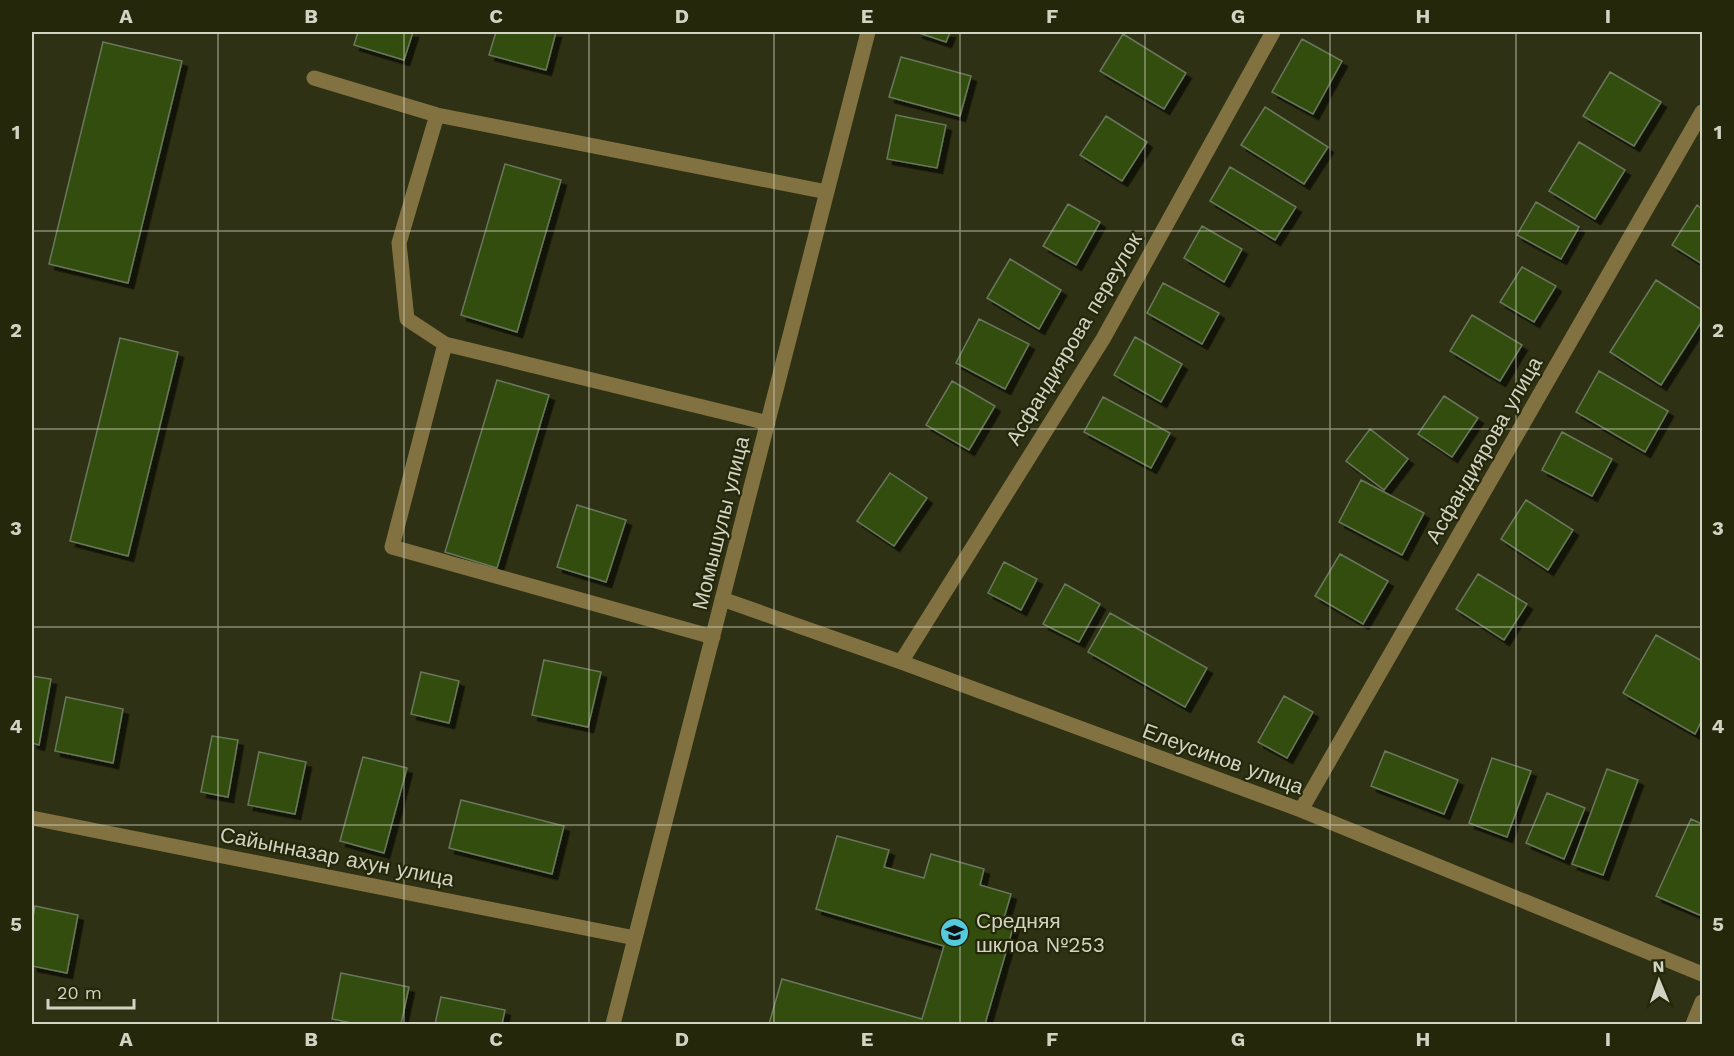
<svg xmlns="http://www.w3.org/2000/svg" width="1734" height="1056" font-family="'Work Sans',sans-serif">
  <defs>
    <filter id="shadow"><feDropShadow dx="5.5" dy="5.5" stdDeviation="0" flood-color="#0009"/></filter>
  </defs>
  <rect width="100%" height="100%" fill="#2f3114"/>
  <path fill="#304d0d" stroke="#69785c" stroke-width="1.5" filter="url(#shadow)" d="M358 32H413L404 60 354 45Z
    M496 32H556L546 70 489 55Z
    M916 32H950L946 42Z
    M1123 34 1186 73 1164 109 1100 71Z
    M1302 39 1342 61 1313 114 1272 92Z
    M103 42 182 61 128 283 49 264Z
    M901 57 971 76 960 116 889 97Z
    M1610 72 1661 102 1634 146 1583 116Z
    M1265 107 1328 147 1304 184 1241 145Z
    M896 115 946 125 937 168 887 159Z
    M1106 116 1147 142 1122 181 1080 155Z
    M1579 142 1625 170 1595 219 1549 191Z
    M505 164 561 180 517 332 461 315Z
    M1230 167 1296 207 1275 240 1210 201Z
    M1536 202 1579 227 1561 259 1517 235Z
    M1068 204 1100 222 1076 265 1043 246Z
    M1697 205 1702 209V264L1672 245Z
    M1202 226 1242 249 1224 282 1184 258Z
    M1010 259 1061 290 1039 329 987 298Z
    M1522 267 1556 286 1534 322 1500 302Z
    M1656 280 1702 310V321L1661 385 1610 352Z
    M1163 283 1219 313 1202 344 1147 313Z
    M1472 315 1522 345 1500 381 1450 351Z
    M979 319 1029 344 1005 389 956 363Z
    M1135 337 1182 364 1161 402 1114 375Z
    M120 338 178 352 128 556 70 541Z
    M1599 371 1668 411 1645 452 1576 412Z
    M497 380 549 395 497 568 445 552Z
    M952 381 995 406 969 450 926 425Z
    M1444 396 1478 418 1452 457 1418 434Z
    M1103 397 1170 433 1151 468 1084 432Z
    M1370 429 1408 459 1384 490 1346 461Z
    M1562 432 1612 459 1592 496 1542 470Z
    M890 473 927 498 894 546 857 521Z
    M1361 480 1424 513 1402 555 1339 522Z
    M1526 500 1573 530 1548 570 1501 539Z
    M577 505 626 520 606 582 557 567Z
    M1340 554 1388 581 1363 624 1315 596Z
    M1004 562 1037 579 1021 610 988 593Z
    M1478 574 1527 604 1504 640 1456 609Z
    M1065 584 1100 604 1079 642 1043 624Z
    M1110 613 1207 668 1185 707 1088 652Z
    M1656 635 1702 661V720L1695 734 1623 693Z
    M544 660 601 672 588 727 532 715Z
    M421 672 459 681 449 723 411 714Z
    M32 676 51 679 39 745 32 743Z
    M1284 696 1313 712 1287 758 1258 742Z
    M66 697 123 709 113 763 55 751Z
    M212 736 238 740 228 797 201 792Z
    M1385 751 1458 780 1444 814 1371 786Z
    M259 752 306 762 295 814 248 805Z
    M363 757 407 768 384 853 340 841Z
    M1492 758 1531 771 1507 837 1469 823Z
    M1607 769 1638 780 1603 875 1572 864Z
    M1547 793 1585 808 1564 859 1526 843Z
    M461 800 564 826 552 874 449 848Z
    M1691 819 1702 824V916L1656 896Z
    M837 836 889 850 884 867 924 878 931 854 984 869 980 885 1011 894 1004 918 1015 921 985 1024H769L782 979 922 1019 944 946 816 909Z
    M35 906 78 915 67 973 32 966V924Z
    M341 973 409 987 401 1024H357L332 1019Z
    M441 997 505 1010 502 1024H435Z"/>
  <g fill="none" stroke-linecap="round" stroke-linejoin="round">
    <path stroke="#827241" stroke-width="15" d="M314 78 437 115 827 192
      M437 115 399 243 407 319 445 344 392 547 713 637
      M445 344 768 423
      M722 599 901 662 1301 810 1702 974
      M901 662 1103 339 1273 32
      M1301 810 1702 112
      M32 818 635 938
      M613 1024 868 32
      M1693 1024 1702 1002"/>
  </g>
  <path fill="none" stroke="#d2d4c3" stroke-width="1.5" stroke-opacity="0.55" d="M218 32V1024M404 32V1024M589 32V1024M774 32V1024M960 32V1024M1145 32V1024M1330 32V1024M1516 32V1024M32 231H1702M32 429H1702M32 627H1702M32 825H1702"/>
  <defs>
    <symbol id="school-disc" viewBox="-11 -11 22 22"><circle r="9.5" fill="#54cadd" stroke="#25270a"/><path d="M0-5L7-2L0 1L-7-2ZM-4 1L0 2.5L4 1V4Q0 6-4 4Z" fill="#111"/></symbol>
  </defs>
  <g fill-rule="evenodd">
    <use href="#school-disc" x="938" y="916" width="33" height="33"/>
  </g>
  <g text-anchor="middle" stroke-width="4.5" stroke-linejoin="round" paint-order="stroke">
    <g font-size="21" fill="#d2d4c3" stroke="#25270a">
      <text transform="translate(1074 339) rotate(-59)" y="7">Асфандиярова переулок</text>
      <text transform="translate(1484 450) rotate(-60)" y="7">Асфандиярова улица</text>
      <text transform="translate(721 523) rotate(-76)" y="7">Момышулы улица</text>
      <text transform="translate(1223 759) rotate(20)" y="7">Елеусинов улица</text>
      <text transform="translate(337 857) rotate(11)" y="7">Сайынназар ахун улица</text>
    </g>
    <g font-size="21" fill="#d2d4c3" stroke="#25270a" text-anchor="start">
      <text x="976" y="928">Средняя<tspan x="976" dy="24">шклоа №253</tspan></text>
    </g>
  </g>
  <rect width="1734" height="1056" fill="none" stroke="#25270a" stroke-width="66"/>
  <g transform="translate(1659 981) rotate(358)" stroke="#25270a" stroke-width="4.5" paint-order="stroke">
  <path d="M0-4.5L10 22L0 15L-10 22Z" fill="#d2d4c3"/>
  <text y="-9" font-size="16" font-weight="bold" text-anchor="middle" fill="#d2d4c3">N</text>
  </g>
  <path d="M48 999v9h86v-9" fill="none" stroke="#d2d4c3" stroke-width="3"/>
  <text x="57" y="999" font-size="18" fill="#d2d4c3" stroke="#25270a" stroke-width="4.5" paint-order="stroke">20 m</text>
  <rect x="33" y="33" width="1668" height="990" fill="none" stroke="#d2d4c3" stroke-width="2"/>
  <g font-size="20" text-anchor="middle" font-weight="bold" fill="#d2d4c3">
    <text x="126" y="23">A</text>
    <text x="311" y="23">B</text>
    <text x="496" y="23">C</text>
    <text x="682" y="23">D</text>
    <text x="867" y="23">E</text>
    <text x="1052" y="23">F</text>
    <text x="1238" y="23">G</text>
    <text x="1423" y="23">H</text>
    <text x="1608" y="23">I</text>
    <text x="16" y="139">1</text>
    <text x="1718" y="139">1</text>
    <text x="16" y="337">2</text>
    <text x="1718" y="337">2</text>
    <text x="16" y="535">3</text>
    <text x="1718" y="535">3</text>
    <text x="16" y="733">4</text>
    <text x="1718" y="733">4</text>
    <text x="16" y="931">5</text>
    <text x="1718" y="931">5</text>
    <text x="126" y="1046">A</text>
    <text x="311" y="1046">B</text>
    <text x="496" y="1046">C</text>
    <text x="682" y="1046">D</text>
    <text x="867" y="1046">E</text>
    <text x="1052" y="1046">F</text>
    <text x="1238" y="1046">G</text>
    <text x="1423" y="1046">H</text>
    <text x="1608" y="1046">I</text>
  </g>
</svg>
